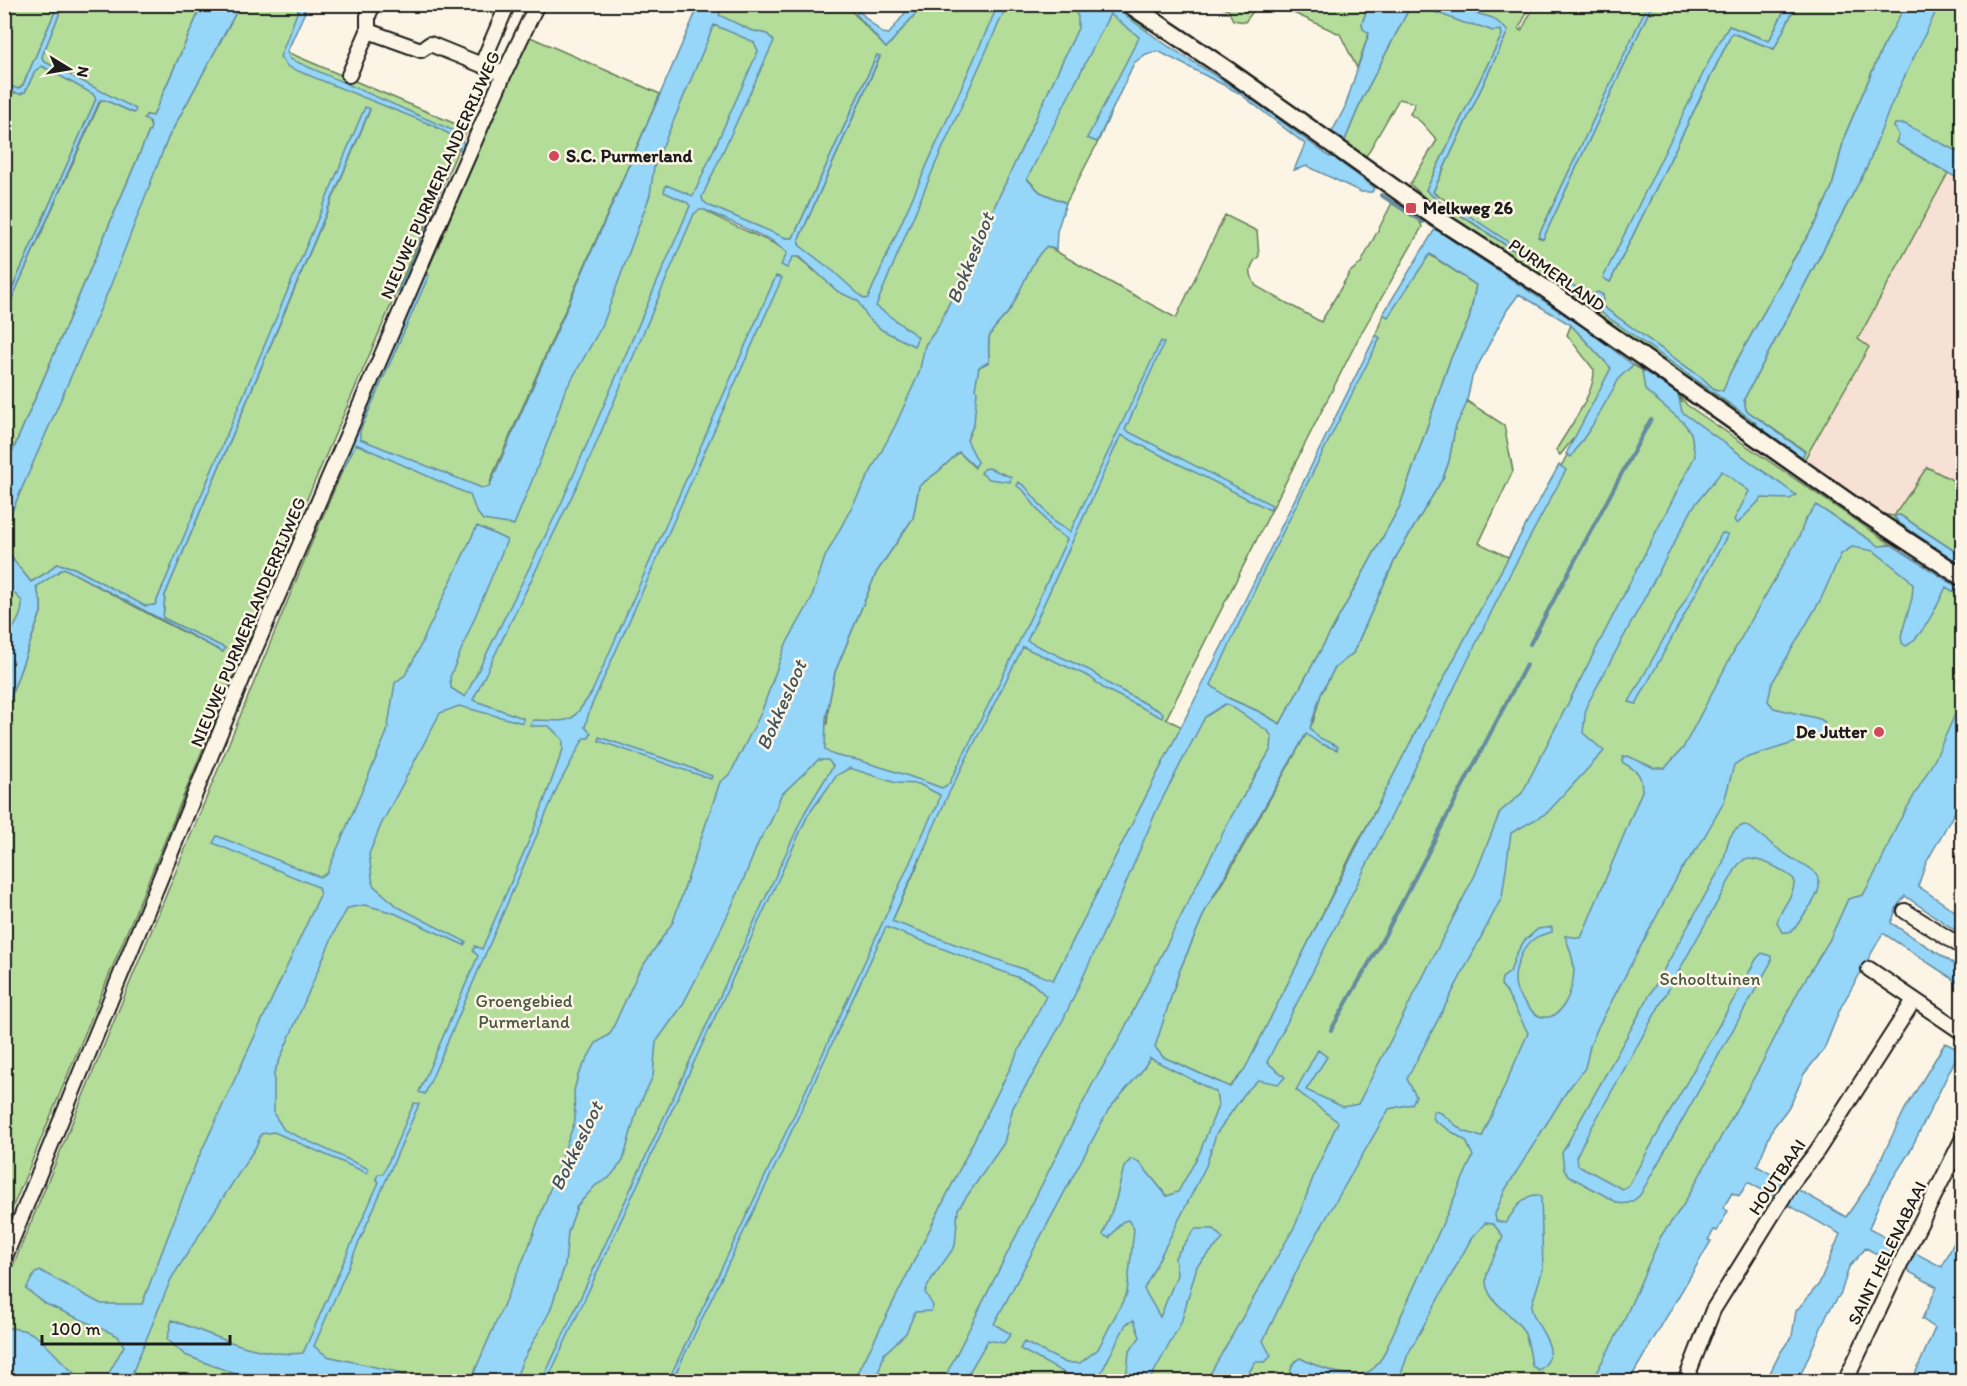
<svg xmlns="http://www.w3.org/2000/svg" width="1967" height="1386" font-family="Itim,sans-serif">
  <rect width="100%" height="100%" fill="#fcf5e5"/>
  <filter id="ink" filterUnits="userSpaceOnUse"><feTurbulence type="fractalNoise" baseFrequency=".0167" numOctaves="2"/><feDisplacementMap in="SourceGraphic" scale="12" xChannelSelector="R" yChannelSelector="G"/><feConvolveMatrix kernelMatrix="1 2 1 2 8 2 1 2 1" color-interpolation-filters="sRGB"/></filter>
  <g filter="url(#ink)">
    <path fill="#f7e1d4" d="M1948 173 1962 181V485L1927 467 1894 516 1881 514 1804 460 1869 347 1858 340Z"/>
    <path fill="#b3dd99" stroke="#687c5a" stroke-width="1.5" fill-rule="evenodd" d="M4 5H58L23 85 18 89 5 84Z
      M63 5H202L153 116 146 115 151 127 5 469V314L101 100H105L134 113 43 61 42 56Z
      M240 5H307L287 52 472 131 466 132 301 513 5 1226V713L41 612V602L36 587 64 568 158 619 223 652 225 648 163 618 165 595 370 110 155 605 145 607 74 568 59 564 55 565 48 572 31 582C12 558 0 550 9 518L168 138Z
      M723 5H846L886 48 917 12 921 5H1094L1095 17 1113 7 1148 28 1097 144 1066 203 1040 192 1022 173 790 744 827 724 829 703 835 672 876 573 913 518 919 486 940 470 959 452 974 467 967 440 974 423 975 382 979 367 989 362C989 354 988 345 989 338 992 327 1003 320 1009 311 1021 292 1029 261 1047 246L1095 274 1176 318 1225 215 1257 231 1259 256C1248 266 1249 274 1256 286L1321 322 1350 272 1361 263 1392 203 1420 222 1422 227 1359 337 1166 719 1186 729 1299 495 1380 338 1376 335 1383 314 1388 316 1429 254 1476 285 1469 320 1450 360 1400 506 1280 724 1260 712 1228 698 1229 705 1290 738 1135 1048 1235 1095 1242 1073 1230 1087 1163 1057 1154 1047 1179 972 1206 909 1231 868 1313 722 1321 694 1334 669 1353 653 1397 555 1443 478 1449 461 1455 428 1467 401 1504 425 1513 471 1479 543 1508 557 1547 494 1571 447 1573 439 1560 455 1556 450C1568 429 1595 394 1594 370L1567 335 1571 325 1611 368 1628 369 1633 365 1642 370 1644 380 1681 401 1678 394 1687 405 1892 545H1887L1962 597V729L1610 1381 53 1382 5 1347V1285L314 537 528 36 660 94 492 477 489 487 500 494 707 15 717 19ZM877 55 880 57 799 239V245L815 259 814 271C782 239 741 234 705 210L786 238H793ZM1400 765 1297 966 1354 849ZM925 849 892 921H889L924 849Z
      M1217 5H1258L1245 22 1233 20 1228 10Z
      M1276 5H1369L1362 23 1369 33 1357 68 1340 34Z
      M1411 5H1422L1501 30 1502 35 1426 190 1436 199 1555 278 1556 274 1543 265 1433 192 1508 31 1447 5H1531L1519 28 1521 31 1535 5H1648L1538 237 1543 239 1652 5H1787L1769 41 1729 26 1604 278 1610 282 1732 33 1774 49 1796 5H1906L1881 51 1845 135 1832 187 1817 221 1793 260 1730 373 1723 392 1714 389 1702 378 1602 306 1603 295 1588 296 1568 282 1699 383 1755 422 1757 425 1802 457 1805 451 1746 410 1744 399 1867 167 1923 5H1962V167L1899 135 1896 143 1948 173 1858 339 1869 347 1804 460 1798 461 1433 205 1410 184 1437 140 1421 122 1410 114 1415 103 1399 99 1365 158 1343 145 1362 99Z
      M42 66 94 94 96 99 5 305V90L15 93 25 92 35 71Z
      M1927 467 1962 485V556L1900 515 1894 517 1898 522 1962 565V569L1881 514 1894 516Z
      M5 584 23 601C24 616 11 633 5 647Z"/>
    <path fill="#96d6f8" stroke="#658ca0" stroke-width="1.5" d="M1648 4 1652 5 1543 239 1538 237Z
      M1906 4 1939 5 1891 105 1867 167 1744 399 1746 410 1805 452 1802 457 1757 425 1755 422 1564 286 1568 282 1588 296 1598 292 1603 295 1602 306 1702 378 1714 389 1723 391 1730 373 1793 260 1817 221 1832 187 1845 135 1881 51Z
      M58 5H63L42 56 43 61 136 109 134 113 105 100H100L5 314V305L96 99 93 94 42 66 35 71 25 92 20 94 5 90V84L18 89 23 85Z
      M202 5H240L168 138 110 287 9 518 5 534V469L151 127 150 122 144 119 146 115 153 116Z
      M300 5H308L287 52 290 59 461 134 465 152 405 290 398 291 461 152 457 138 432 125 288 67 280 57Z
      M699 5H723L719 15 750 30 767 34 774 41 702 197 703 201 710 206 786 238H793L877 55 880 56 799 239V245L833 271 864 299 868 298 998 5H1007L935 165 876 306 918 337 914 346 882 330 867 317 858 301 837 291 800 257H793L787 268 781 265 787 253 771 240 705 210H699L694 214 587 465 473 700 523 718V723L459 706 440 713 381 825 369 854 373 885 398 907 466 942 464 945 394 913 365 905 348 908 337 926 274 1073V1114L284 1130 369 1169 367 1173 274 1132 261 1134 257 1145 171 1279 129 1381H102L106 1378 124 1346 118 1336 46 1304 26 1289 35 1273 41 1271 101 1304H142L196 1163 320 895 318 887 213 843 217 836 320 877 327 873 387 732 395 683 405 675 413 661 477 526 507 540 450 677 451 688 465 697 561 504 690 206 688 203 664 192 666 185 693 196 758 51 754 42 714 25 654 167 650 195 603 324 564 393 550 436 514 525 483 520 476 511 470 495 356 444 342 472 339 471 423 275H429L360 431V439L482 488 489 487Z
      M911 5H921L917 12 886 48 856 14 859 11 882 33 889 34Z
      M1072 5H1108L1113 7 1168 46 1243 93 1330 157 1332 151 1336 154 1337 160 1375 188 1372 192H1361L1307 166 1294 170 1305 144 1239 93 1158 51 1146 54 1134 63 1097 142 1087 138 1139 37 1110 14 1027 179 1040 192 1066 203 1057 231 1056 250 1047 246C1030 260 1021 293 1009 311 1003 320 992 327 989 338 988 345 989 354 989 362L979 367 975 389 977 391 974 423 967 440 978 462 975 467 959 452 940 470 919 486 913 518 876 573 835 672 826 718 825 750C835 758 848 757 861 761 888 769 916 778 942 788L949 784 1012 657 1067 539 1052 529 1024 491 1017 486 1018 482 1025 486 1055 523 1070 532 1161 341 1164 343 1125 430 1272 505 1270 510 1121 435 1027 641 1091 671 1109 684 1163 713 1162 718 1103 688 1090 677 1023 647 948 795 892 921 1053 980 1236 618 1376 335 1380 338 1263 572 1211 685 1228 698 1260 712 1280 724 1400 506 1450 360 1469 320 1476 285 1430 254 1388 317 1383 314 1435 229 1582 326 1633 365 1620 377 1592 426 1571 457 1566 454 1611 368 1571 325 1519 294 1507 310 1472 377 1466 405 1455 428 1449 461 1443 478 1397 555 1353 653 1334 669 1321 694 1310 728 1318 737 1338 747 1337 750 1319 743 1306 734 1206 909 1179 972 1155 1047 1163 1057 1230 1087 1243 1072 1249 1061C1349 860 1450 661 1559 465L1566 470 1510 574 1391 817 1267 1062 1285 1077 1279 1084 1258 1080 1245 1093 1216 1134 1206 1166 1144 1289 1160 1317 1177 1275 1175 1257 1195 1229H1214L1223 1239 1197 1266 1181 1323 1149 1381H1126L1129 1352 1140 1337 1134 1320 1126 1324 1097 1381H1079L1020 1349 1024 1342 1066 1363H1080L1098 1349 1127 1293 1134 1229 1128 1220 1122 1222 1109 1238 1103 1235 1116 1199 1124 1167 1131 1159 1139 1162 1167 1196 1178 1192 1199 1154 1218 1106 1216 1092 1150 1058 1141 1072 1109 1109 994 1324 1011 1334 1004 1343 988 1340 964 1381H943L1093 1083 1117 1043 1231 817 1271 749 1272 737 1268 731 1229 705 1225 704 1205 717 1157 809 1120 897 1063 1020 1036 1069 1013 1107 1004 1143 958 1209 955 1246 931 1280 925 1292 933 1306 931 1311 915 1312 906 1333 884 1354 876 1381H854L1046 996 1032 983 886 927 780 1156 672 1381H668L814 1073 931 816 937 807 940 795 919 784 896 783 850 768 837 775 808 815 547 1381H542L805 812 833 766 828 760H818L781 795 771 821 759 841 739 891 711 950 682 1006 656 1042 653 1076 637 1110 623 1161 609 1178 596 1185 577 1206 568 1232 565 1265 550 1311 522 1362 515 1381 470 1382 529 1246 575 1121 574 1091 578 1075 596 1043 610 1034 638 973 673 922 720 782 730 774 761 713 785 646 811 600 825 557 895 426 919 373 925 345 938 327 1078 28V17Z
      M1369 5H1411L1362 99 1343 145 1339 142 1341 137 1332 132 1345 107 1369 33 1363 29 1362 23Z
      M1417 5H1448L1493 18 1508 31 1436 185 1433 192 1437 196 1436 199 1426 190 1502 35 1501 30 1493 31 1479 26 1464 23Z
      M1787 5H1796L1774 49 1732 33 1610 282 1603 278 1715 49 1729 26 1769 41Z
      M365 107 370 109 165 595 163 618 225 648 223 652 64 568 36 587 41 602V612L5 713C4 692 2 670 4 650 7 632 24 619 22 601L5 584V540L10 556 31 582 48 572 55 565 59 564 74 568 145 606 155 605Z
      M1895 124H1905L1962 154V181L1896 143 1899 135 1894 127Z
      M1447 201 1543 265 1557 275 1555 278 1445 204Z
      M776 276 782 278 590 709 585 727 591 733 589 738H584L558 786 425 1094 419 1092 478 956 473 951 475 946 482 949 534 829 563 749V740L549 726H530L533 720C573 720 568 728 592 692Z
      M1642 370 1678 394 1682 412 1796 495 1790 499 1762 498 1737 524 1734 520 1749 491 1722 471 1694 506 1586 707 1583 733 1604 751 1547 813 1511 833 1502 897 1407 1079 1416 1096 1412 1104 1389 1109 1302 1260 1263 1341 1271 1356 1265 1362H1255L1244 1381H1206L1296 1224 1315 1172 1338 1122 1296 1090 1318 1050 1327 1057 1306 1090 1343 1107 1358 1104 1475 875 1500 812 1522 793 1695 456 1691 433 1683 422 1645 390Z
      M989 468 1011 477 1010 482 989 479 981 473 984 469Z
      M1816 505 1879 546 1892 545 1962 590V597L1946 587C1939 603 1921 639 1906 646L1902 643 1901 636 1912 598 1913 585 1909 579 1874 551 1852 547 1841 554 1821 599 1772 683 1768 701 1774 708 1820 719 1825 722 1822 734 1743 759 1734 765 1724 802 1699 846 1681 870 1598 1027 1590 1046 1585 1068 1567 1091 1505 1190 1495 1214 1496 1221 1505 1223C1515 1211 1521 1194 1539 1195L1541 1198 1543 1269 1531 1307C1534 1328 1567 1351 1539 1370L1532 1366C1530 1354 1529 1340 1523 1330 1513 1314 1484 1300 1486 1279 1488 1263 1499 1251 1503 1236L1493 1224 1485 1223 1471 1239 1408 1354 1401 1374 1402 1381H1291C1290 1371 1290 1363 1300 1358 1318 1367 1356 1384 1374 1368 1377 1365 1380 1360 1383 1356L1473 1156 1466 1141 1435 1121 1433 1117 1434 1111 1441 1113 1463 1131 1482 1137 1528 1033 1506 991 1501 985 1502 978 1510 972 1516 954 1524 941 1538 929 1552 927V932C1547 934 1539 935 1535 938 1521 948 1512 972 1516 988 1517 994 1522 999 1526 1004 1529 1008 1534 1014 1539 1016 1563 1024 1573 988 1574 971 1574 959 1569 947 1565 936L1581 938 1642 791C1642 773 1637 771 1622 762L1623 757 1628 756 1654 768H1665L1683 748 1737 645 1799 537 1805 520Z
      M1900 515 1962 556V565L1898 522 1894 516Z
      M1722 533 1728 534 1636 704 1629 702Z
      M1962 699V799L1926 863 1918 886 1962 916V935L1905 896 1898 905 1891 923 1962 969V985L1883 933 1841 1007 1824 1049 1804 1074 1791 1104 1773 1128 1757 1166 1846 1217 1870 1182 1905 1109 1945 1043 1960 1050 1909 1153 1882 1195 1869 1229 1942 1267 1962 1226V1381H1912L1935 1328 1922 1319 1937 1287 1866 1248 1849 1267 1841 1293 1827 1314 1798 1381H1766L1780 1353 1792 1336 1796 1311 1819 1284 1840 1234 1748 1182 1739 1196 1732 1193 1723 1208 1728 1211 1717 1231 1714 1230 1708 1240 1711 1241 1629 1381 1591 1382 1620 1329 1661 1236 1682 1207 1762 1063 1800 988 1829 941 1848 899 1863 895 1880 864 1896 827 1935 759Z
      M599 737 681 764 712 776 711 779 599 741Z
      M1744 825 1751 828C1764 838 1778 850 1793 859 1799 863 1808 865 1813 871 1828 885 1812 904 1803 916 1797 925 1793 934 1782 932L1777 923C1780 908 1796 895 1794 879 1781 869 1762 858 1745 859L1738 865 1583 1143 1576 1157 1578 1165 1622 1189 1628 1186 1757 958 1762 953 1771 956V962L1640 1195C1633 1202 1628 1205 1618 1203L1569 1176 1564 1170 1562 1153 1723 863C1727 847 1727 831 1744 825Z
      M414 1103 419 1104 314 1346 327 1356 397 1372 415 1381H331L303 1374 298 1381 251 1380 185 1355 167 1339 172 1320C213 1335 259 1358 303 1353L379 1182 376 1179 378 1174H383Z
      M5 1328C15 1328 28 1330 36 1336 54 1350 66 1369 84 1381H15L5 1376Z"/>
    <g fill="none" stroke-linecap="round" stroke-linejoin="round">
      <path stroke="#658ca0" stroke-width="4" d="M1381 195 1423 222
        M1530 644 1651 419
        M1331 1030 1385 935 1526 665"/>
      <defs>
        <path id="minor" d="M373 4 368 16V31L421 50 430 44 504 74
          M482 64 506 8 497 4
          M349 75 368 31
          M1905 911 1962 947
          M1869 969 1962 1032
          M4 1259 245 672 450 197 504 74 537 4
          M1685 1382 1713 1310 1792 1183 1817 1151 1914 1000
          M1845 1382 1909 1246 1962 1140"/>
        <path id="tertiary" d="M1129 4 1229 71 1435 217 1543 287 1854 506 1962 577"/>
      </defs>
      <use href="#minor" stroke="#1c1c1c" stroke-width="18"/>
      <use href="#tertiary" stroke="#1c1c1c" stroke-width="21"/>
      <use href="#minor" stroke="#fcf5e5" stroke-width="14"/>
      <use href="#tertiary" stroke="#fcf5e5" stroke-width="16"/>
    </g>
  </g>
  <g fill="#d1495b" stroke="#fcf5e5" stroke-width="2">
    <circle cx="554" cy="156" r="6"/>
    <rect x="1405" y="202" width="12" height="12" rx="3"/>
    <circle cx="1879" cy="732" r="6"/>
  </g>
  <g text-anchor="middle" stroke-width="5" stroke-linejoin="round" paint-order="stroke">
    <g font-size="18" font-weight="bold" fill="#1c1c1c" stroke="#fcf5e5" text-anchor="start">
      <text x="566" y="162">S.C. Purmerland</text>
      <text x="1423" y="214">Melkweg 26</text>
      <text x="1867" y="738" text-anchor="end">De Jutter</text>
    </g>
    <g font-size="18" fill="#1c1c1c" stroke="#fcf5e5">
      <text transform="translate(440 175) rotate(-66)" y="6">NIEUWE PURMERLANDERRIJWEG</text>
      <text transform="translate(1557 275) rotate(35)" y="6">PURMERLAND</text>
      <text transform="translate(248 622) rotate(-67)" y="6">NIEUWE PURMERLANDERRIJWEG</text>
      <text transform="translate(1777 1177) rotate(-56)" y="6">HOUTBAAI</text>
      <text transform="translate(1887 1253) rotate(-64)" y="6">SAINT HELENABAAI</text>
    </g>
    <g font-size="18" fill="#495642" stroke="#fcf5e5">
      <text x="1710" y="985">Schooltuinen</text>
      <text x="524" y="1007">Groengebied<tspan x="524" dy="21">Purmerland</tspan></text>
    </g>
    <g font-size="20" font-style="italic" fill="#41545e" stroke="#fcf5e5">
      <text transform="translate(970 258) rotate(-68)" y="7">Bokkesloot</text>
      <text transform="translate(781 705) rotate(-66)" y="7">Bokkesloot</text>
      <text transform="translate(576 1146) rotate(-64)" y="7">Bokkesloot</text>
    </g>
  </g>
  <rect width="1967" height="1386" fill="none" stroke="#fcf5e5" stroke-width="24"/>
  <rect x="12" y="12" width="1943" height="1362" fill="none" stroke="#1c1c1c" stroke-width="2" filter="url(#ink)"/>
  <g transform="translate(69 69) rotate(101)" stroke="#fcf5e5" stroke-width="4.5" paint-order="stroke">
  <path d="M0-4.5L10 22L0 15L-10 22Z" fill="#1c1c1c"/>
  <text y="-9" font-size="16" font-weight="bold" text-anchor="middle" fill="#1c1c1c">N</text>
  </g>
  <path d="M42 1335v9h188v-9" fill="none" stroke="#1c1c1c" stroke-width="3"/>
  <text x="51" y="1335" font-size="18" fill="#1c1c1c" stroke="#fcf5e5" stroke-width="4.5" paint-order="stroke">100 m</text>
</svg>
